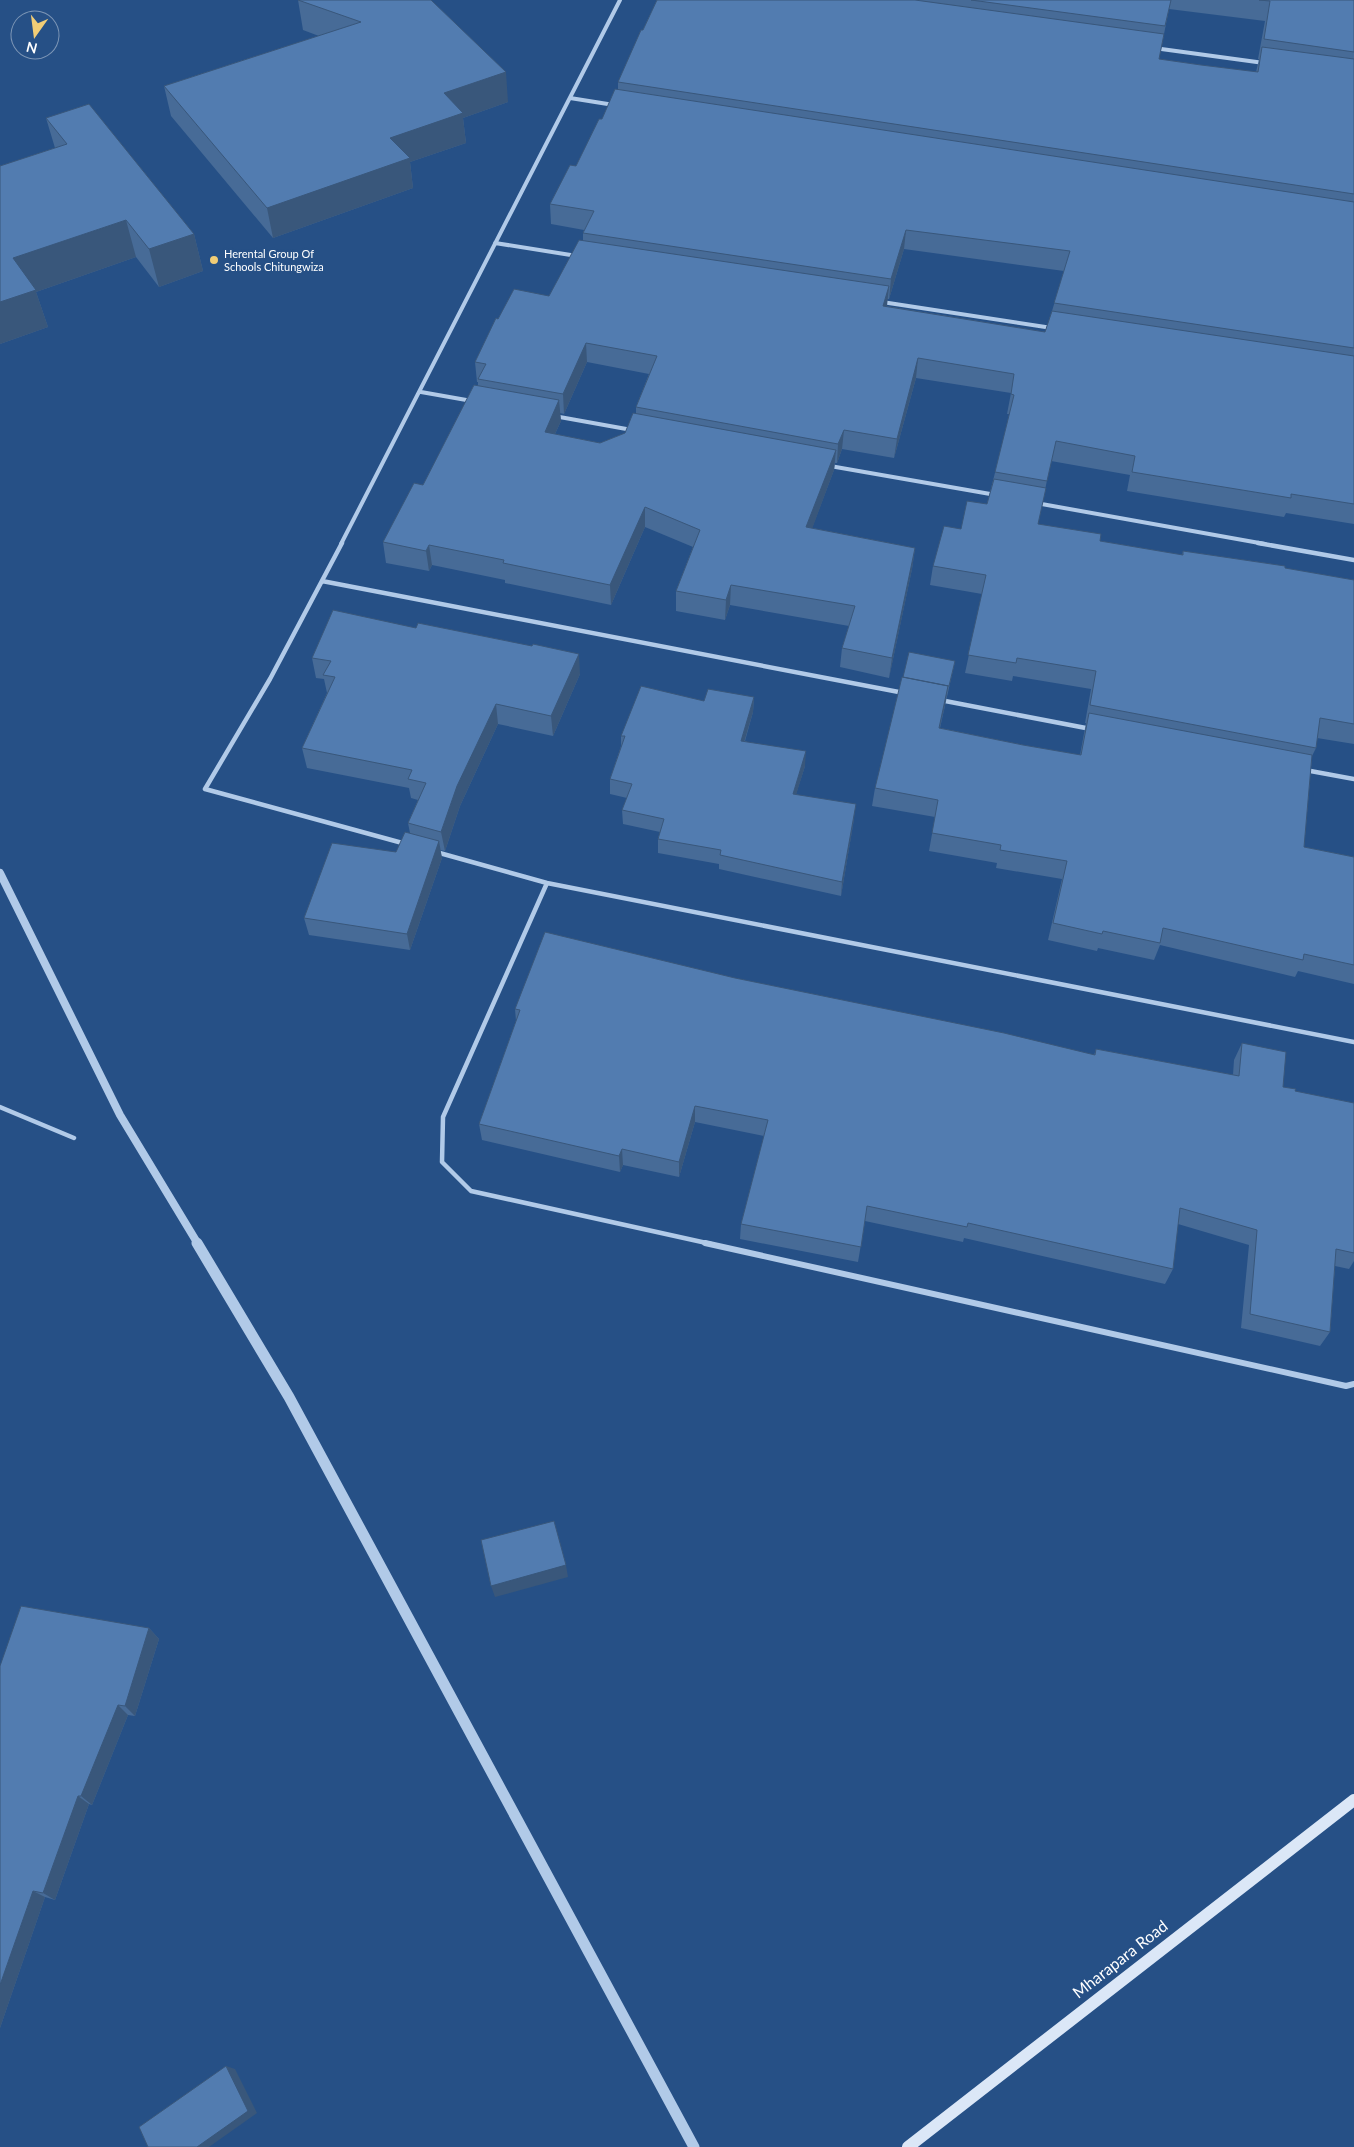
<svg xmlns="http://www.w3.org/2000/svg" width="1354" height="2147" font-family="Lato,sans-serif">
  <rect width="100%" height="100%" fill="#265086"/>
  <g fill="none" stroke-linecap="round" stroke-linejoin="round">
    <path stroke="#b1cae8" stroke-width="4" d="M1154 48 1264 63
      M570 98 614 105
      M495 243 577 256
      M882 302 1052 328
      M421 392 472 401
      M554 416 632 430
      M830 466 996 495
      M1036 503 1265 544
      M341 544 620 0"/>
    <path stroke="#b1cae8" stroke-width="4.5" d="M342 543 270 679 205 789 406 844
      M1258 543 1354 560
      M322 581 904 693
      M940 700 1091 729
      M1305 770 1354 779
      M436 852 547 883 1354 1042
      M547 883 443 1117 442 1162 471 1191 711 1244
      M0 1107 74 1138"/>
    <path stroke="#b1cae8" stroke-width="6" d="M705 1243 1346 1386 1354 1384"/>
    <path stroke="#b1cae8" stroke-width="8" d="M0 873 120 1115 198 1244"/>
    <path stroke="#b1cae8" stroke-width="11" d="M197 1243 289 1397 694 2147"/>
    <path stroke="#dbe7f7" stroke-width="12" d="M908 2147 1354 1800"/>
  </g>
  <path fill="#476b97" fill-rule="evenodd" d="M298 0H431L508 102 463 118 466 143 410 162 413 188 273 238 171 116 164 86 319 36 303 30Z
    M657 0H1354V524L1286 513 1284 517 1127 491 1130 475 1051 461 1038 524 1100 541 1182 555 1183 551 1354 580V744L1317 738 1316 748 1312 756 1304 847 1354 857V984L1298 971 1295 977 1160 945 1154 960 1098 948 1097 951 1048 940 1062 879 996 868 997 863 929 851 935 817 872 806 875 788 955 661 940 728 1023 745 1080 755 1086 723H1085L1091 689 1013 676 1012 681 965 673 982 594 930 585 933 566 961 529 987 504 1010 414H1007L1011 393 916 378 894 458 842 449 837 463H835L834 470 812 528 915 548 912 569 889 678 840 667 842 648 849 626 730 605 725 620 676 611V591L693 547 645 527 611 605 505 583V580L432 565 429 571 386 563 383 542 423 485 478 386V382H477L475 362 498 319 549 296 583 240V233L584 230 551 224 550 204 576 166 618 90V82ZM1169 9 1265 21 1258 59H1259L1256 72 1201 65 1159 59ZM904 249 1064 271 1052 311 1045 332 886 306 887 299H889ZM587 362 649 374 636 407V414L625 433 600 443 555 434 561 421 560 413 564 414Z
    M46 118 194 234 203 271 159 287 136 257 36 292 48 327 0 344V166L55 148Z
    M312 658 580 674 553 736 498 724 460 806 445 851 440 850 442 858 410 950 309 935 304 918 396 852 410 833 408 823 418 800 411 798 409 788 307 768 302 748 327 693 324 679 316 678Z
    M754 697 753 712 745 741 805 766 796 794 854 819 841 896 719 869V864L658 853V839L660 832 623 824 622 810 627 798 610 794V779L621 746V736L704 701Z
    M735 978 1094 1055 1096 1049 1233 1075 1234 1060 1242 1043 1283 1087 1295 1091 1354 1253V1261L1349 1269 1335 1266 1330 1332 1320 1346 1241 1328 1249 1245 1178 1224 1173 1269 1165 1284 964 1238 963 1242 865 1221 858 1262 740 1239 741 1224 764 1136 695 1122 679 1177 623 1165 620 1172 482 1140 479 1124 516 1021 515 1009Z
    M149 1628 159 1639 135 1716 128 1715 92 1805 89 1804 55 1900 45 1897 0 2028V1666Z"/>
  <path fill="#39577b" d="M506 72 508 102 463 118 466 143 410 162 413 188 273 238 267 208 390 138 444 93Z
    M126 220 136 257 36 292 48 327 0 344V302L13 258Z
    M906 230 904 249 889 299 891 279Z
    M194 234 203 271 159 287 149 249Z
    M889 286 887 306 881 326 883 306Z
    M586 343 587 362 564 414 563 394Z
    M918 358 916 378 894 458 897 439Z
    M559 400 561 421 546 453 545 432Z
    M844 430 842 449 837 463 838 444Z
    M836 450 834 470 805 548 806 527Z
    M645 507V527L611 605 610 585Z
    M429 545 432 565 429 571 426 551Z
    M915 548 912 569 889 678 892 658Z
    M731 585 730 605 725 620 726 600Z
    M579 654 580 674 553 736 551 716Z
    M948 686 945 705 935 746 939 728Z
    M754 697 753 712 740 756 741 741Z
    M496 704 498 724 460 806 445 851 441 832 457 786Z
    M806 751 805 766 792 808 793 794Z
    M856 804 854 819 841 896 842 882Z
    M439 841 442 858 410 950 407 934Z
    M695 1106V1122L679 1177V1162Z
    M622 1149 623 1165 620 1172 619 1156Z
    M566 1565 568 1577 495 1597 491 1586Z
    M149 1628 159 1639 135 1716 125 1706Z
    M118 1705 128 1715 92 1805 81 1796Z
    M78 1796 89 1804 55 1900 43 1893Z
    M33 1891 45 1897 0 2028V1985Z
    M226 2066 235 2069 257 2113 209 2147H197Z"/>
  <path fill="#527cb0" stroke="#39577b" d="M298 0H431L506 72 444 93 463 113 390 138 410 158 267 208 164 86 361 22Z
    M657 0H915L1164 34 1159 59 1201 65 1258 72 1262 47 1354 59V194L618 82 641 30H643Z
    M971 0H1171L1165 26Z
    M1259 0H1354V52L1264 39 1270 1Z
    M615 89 1354 202V348L1054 303 1070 251 906 230 891 279 583 233 594 211 550 204 570 165 576 166 599 119H602Z
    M89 104 194 234 149 249 126 220 13 258 36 290 0 302V166L67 144 46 118Z
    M579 240 889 286 883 306 1045 332 1052 311 1354 356V504L1291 494V498L1132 472 1135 456 1056 441 1047 481 995 472 1014 395 1011 394 1014 374 918 358 897 439 844 430 838 444 636 407 657 356 586 343 563 394 478 379 486 364 475 362 496 318 498 319 514 289 549 296Z
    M474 385 559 400 545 432 600 443 625 433 633 413 836 450 806 527 915 548 892 658 842 648 855 606 731 585 726 600 676 591 700 530 645 507 610 585 503 563 504 560 429 545 426 551 383 542 414 483 423 485Z
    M994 479 1046 488 1038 524 1101 534 1100 541 1183 555V551L1285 566V568L1354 580V724L1320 718 1316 748 1090 705 1096 671 1017 658 1016 663 968 655 986 575 933 566 944 526 961 529 967 501 987 504Z
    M333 610 416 628 418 623 532 646 533 644 579 654 551 716 496 704 457 786 441 832 408 823 426 783 408 779 412 770 302 748 335 677 323 675 331 661 312 658Z
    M909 652 955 661 949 686 903 677Z
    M902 677 948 686 939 728 1023 745 1081 755 1089 713 1312 755 1304 847 1354 857V965L1304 954 1303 960 1163 928 1160 943 1103 931 1102 934 1053 923 1067 861 1000 850 1001 845 932 833 938 800 875 788Z
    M641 686 704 701 708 689 754 697 741 741 806 751 793 794 856 804 842 882 720 855 721 850 658 839 664 819 622 810 632 784 610 779 625 736H621Z
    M405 832 439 841 407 934 304 918 332 843 396 852Z
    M545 932 735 978 1004 1033 1095 1055 1096 1049 1239 1076 1242 1043 1286 1052 1283 1087 1296 1089 1295 1091 1354 1103V1253L1336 1249 1330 1332 1250 1314 1257 1230 1180 1208 1173 1269 968 1223 967 1227 867 1206 861 1247 741 1224 768 1120 695 1106 679 1162 622 1149 619 1156 479 1124 520 1010 515 1009Z
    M554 1521 566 1565 491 1586 481 1540Z
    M21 1606 149 1628 125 1706 118 1705 81 1796H78L43 1893 33 1891 0 1985V1666Z
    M226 2066 248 2111 197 2147H148L139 2127Z"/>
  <circle fill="#f1cd76" stroke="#265086" stroke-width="2" cx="214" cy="260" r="5"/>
  <g text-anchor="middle" stroke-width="4.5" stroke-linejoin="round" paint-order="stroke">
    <g font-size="11" fill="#fff" stroke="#265086" text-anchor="start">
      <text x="224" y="258">Herental Group Of<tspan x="224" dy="13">Schools Chitungwiza</tspan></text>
    </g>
    <g font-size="16" fill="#fff" stroke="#265086">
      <text transform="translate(1120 1959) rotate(-38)" y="6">Mharapara Road</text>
    </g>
  </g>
  <g transform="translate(35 35) rotate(194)"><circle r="24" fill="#265086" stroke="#7d96b6"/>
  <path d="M0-4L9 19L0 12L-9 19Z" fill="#f1cd76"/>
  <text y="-8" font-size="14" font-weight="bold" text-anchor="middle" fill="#ffffff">N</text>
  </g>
</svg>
